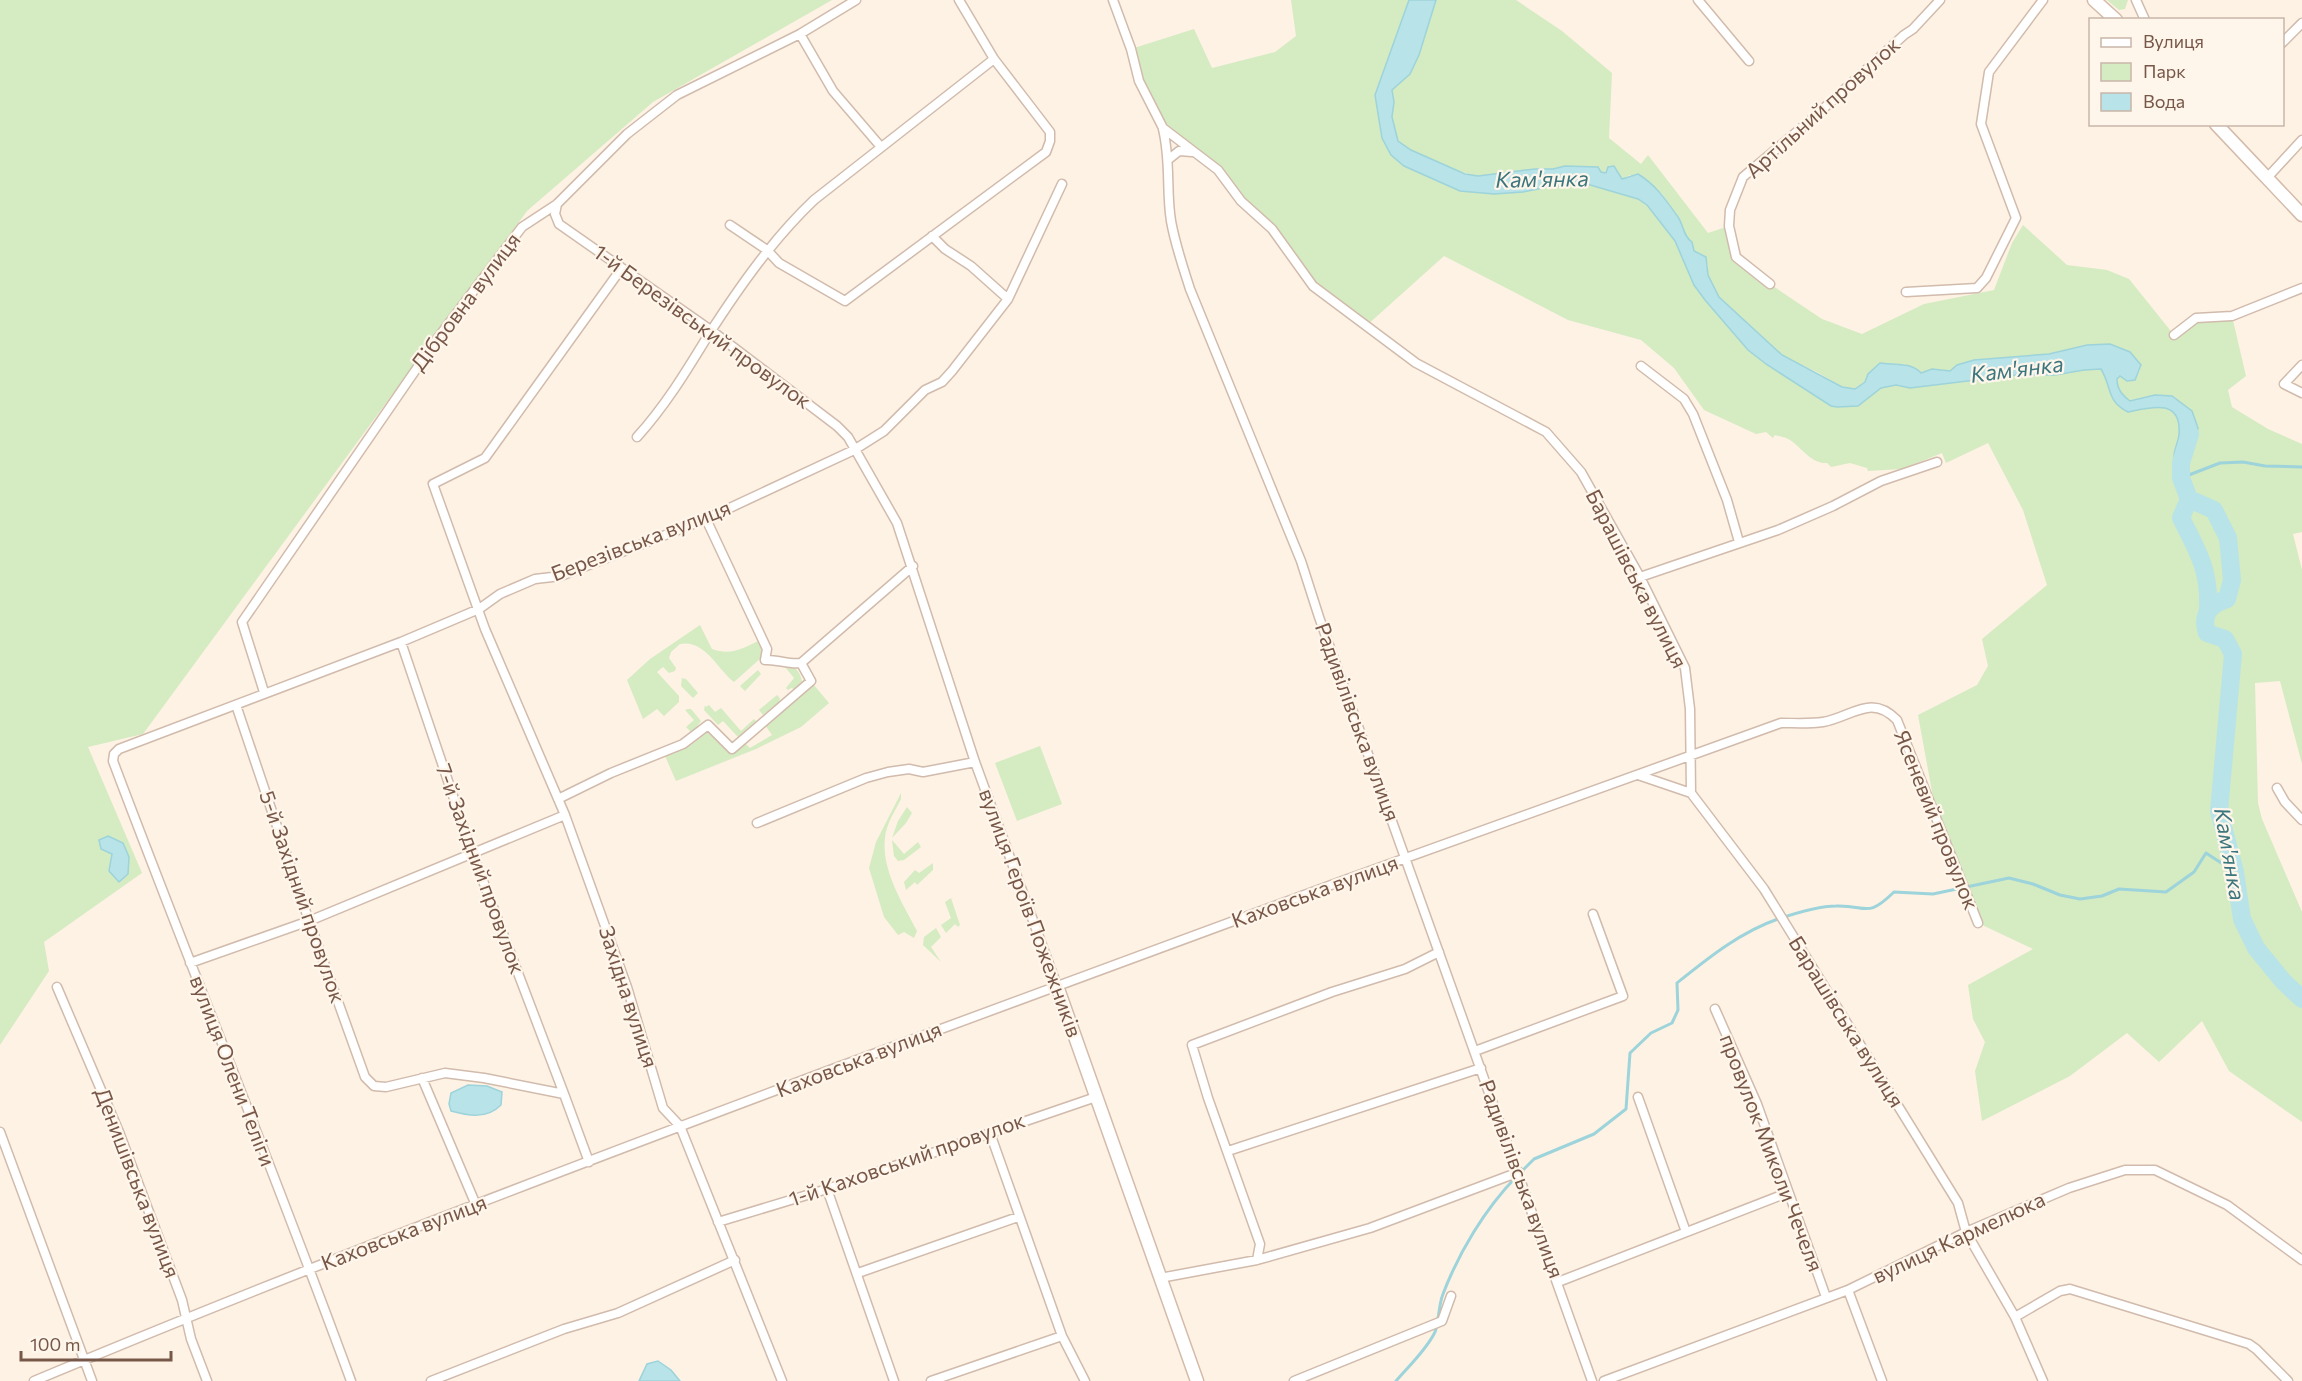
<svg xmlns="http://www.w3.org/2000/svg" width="2302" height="1381" font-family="Commissioner,sans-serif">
  <rect width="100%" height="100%" fill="#fdf2e4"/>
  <path fill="#d5ebc2" d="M0 0H832L653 102 527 211 143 734 88 747 142 873 44 942 49 971 0 1045Z
    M1291 0H1409L1375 95 1382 138 1460 191 1494 194 1523 192 1553 186 1565 187 1580 182 1638 199 1647 205 1675 241 1694 285 1705 300 1748 350 1766 364 1831 406 1837 407 1846 406 1881 388 1896 385 1910 388 2017 375H2055L2084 370 2101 369C2112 387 2107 401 2128 412 2150 407 2180 398 2179 433 2179 442 2174 449 2174 457L2191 456 2198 428 2155 395 2130 401C2122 395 2117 389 2117 379L2120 376 2124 377 2139 373 2141 365 2130 352 2110 344 2087 345 2049 354 1974 360 1957 365 1950 371 1932 369 1921 373C1911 362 1894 364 1880 364L1868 374 1865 381 1855 389 1842 387 1817 372 1795 362 1782 355 1719 297 1708 275V265L1694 251 1692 242 1686 238 1679 218 1662 194 1630 175 1622 179 1616 172H1601L1598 167 1565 166 1553 169H1535L1478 176C1463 174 1406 153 1398 140 1389 125 1395 106 1392 90L1410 74 1419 55 1436 0H1516L1562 31 1612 73 1609 138 1641 164 1648 155 1708 233 1729 226 1736 257 1770 284 1822 319 1862 334 1924 304 1994 290 2012 243 2023 225 2067 265 2107 270 2129 279 2174 335 2196 318 2232 316 2246 376 2228 390 2232 407 2268 429 2302 444V532L2293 534 2302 570V764L2280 681 2255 683 2258 803 2262 819 2302 912V1122L2229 1071 2202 1021 2159 1062 2127 1033 2070 1076 1982 1121 1975 1071 1985 1042 1973 1019 1968 985 2033 949 1978 923 1938 824 1918 715 1977 685 1988 666 1982 639 2047 585 2023 510 1988 443 1946 463 1942 453 1902 469 1868 471 1867 468 1850 463 1831 467 1827 463C1813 464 1804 451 1794 443 1789 438 1782 437 1775 435L1773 438 1766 432 1756 434 1704 410 1674 368 1641 340 1568 320 1444 256 1366 326 1313 286 1272 229 1218 170 1163 128 1139 81 1131 49 1194 29 1212 68 1275 52 1296 36Z
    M2107 0H2128L2125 9 2119 10Z
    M700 625 712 649C731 656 744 648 760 640L762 657 734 682C718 670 705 639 680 644L671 652 669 658 676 668 675 671 669 673 663 667 657 672 679 696V702L664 716 657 709 643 719 627 680 650 659Z
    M781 662C792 666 800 668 802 682L794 689 791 688 788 690 786 688 794 678Z
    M758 670 761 674 745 691 740 686Z
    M682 678 686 679 698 693 693 698 681 686Z
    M813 684 829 703 801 727 756 749 676 781 665 756 691 745 708 732 713 733 732 754 745 743 750 748 772 735 765 725Z
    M777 695 780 698 779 702 763 715 759 710Z
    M705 705 706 707 709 705 715 712 721 708 741 731 754 719 756 721 738 737 723 721 718 725 704 710Z
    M688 709H691L701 721 692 733 686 727 694 720 685 710Z
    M1040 746 1062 804 1017 821 995 763Z
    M901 793V799C895 811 886 824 885 838 881 870 903 904 917 931L914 938 904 932 898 935 884 917 869 868 876 842Z
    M907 807 912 813 906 823 892 838 898 821Z
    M892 840 904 854 918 842 921 847 904 860 898 861 894 856Z
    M933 863V870L917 885 915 882 906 890 904 882 915 870 919 873Z
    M951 898 960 925 958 927 955 924 946 933 941 925 951 918 945 902Z
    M936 928 941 937 931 947 941 962 923 945 924 937Z"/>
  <path fill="#b8e3e8" stroke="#9dd3da" stroke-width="1.5" d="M1409 0H1436L1419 55 1410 74 1392 90 1394 102 1392 117 1398 141 1411 150 1465 174 1478 176 1535 169H1553L1565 166 1598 167 1601 172 1606 173 1608 167 1614 166 1622 179 1638 174C1656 185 1666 200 1678 217 1684 226 1683 236 1692 242L1694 251 1706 257 1708 275 1719 297 1782 355 1842 387 1855 389 1865 382 1868 374 1880 363C1894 365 1911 362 1921 373L1932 369 1950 371 1957 365 1974 360 2049 354 2087 345 2110 344 2130 352 2141 365 2135 380 2127 381 2120 376 2117 379C2117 389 2122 395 2130 401L2155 395 2172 396 2192 411 2198 428 2191 456 2174 457C2174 449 2178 443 2179 435 2182 398 2151 407 2128 412 2106 401 2112 387 2101 369L2084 370 2055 375H2017L1910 388 1896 385 1881 388 1858 406 1837 407 1831 406 1766 364 1748 350 1705 300 1694 285 1675 241 1647 205 1638 199 1580 182 1565 187 1553 186 1523 192 1494 194 1460 191 1404 166 1391 155 1382 138 1375 95Z
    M108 836 123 843 129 857 128 874 119 882 109 871 112 854 101 849 99 840Z
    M468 1085 487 1086 502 1092 501 1105C487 1119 469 1116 451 1111L449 1104 451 1093Z
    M658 1361 671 1370 680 1381H639L647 1364Z"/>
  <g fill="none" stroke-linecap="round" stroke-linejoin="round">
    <path stroke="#9dd3da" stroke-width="3" d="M2181 478 2220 463 2243 462 2265 466 2302 467
      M1521 1172 1534 1159 1594 1134 1626 1109 1630 1053 1651 1033 1672 1023 1678 1010 1677 983C1707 959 1740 932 1778 919 1793 914 1820 906 1836 906 1868 905 1866 919 1894 892L1933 894 2009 878 2033 884 2060 895 2080 899 2102 896 2119 889 2166 892 2194 872 2206 853 2235 872
      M1396 1381C1409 1366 1425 1351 1434 1334 1439 1326 1438 1306 1443 1294 1459 1252 1485 1209 1516 1177"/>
    <path stroke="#b8e3e8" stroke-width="18" d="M2190 434 2181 463V478L2189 499 2214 510 2228 538 2232 580 2227 599C2210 604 2201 615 2207 633L2225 639 2233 654 2219 811 2235 872 2242 919 2256 948 2283 981 2302 999
      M2189 499 2181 518C2198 552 2210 570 2208 610"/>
    <defs>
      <path id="street" d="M1113 0 1131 49 1139 81 1163 128 1218 170 1241 201 1272 229 1313 286 1416 363 1546 432 1581 472 1640 577 1685 668 1690 709 1691 793 1764 889 1958 1203 1966 1232 2015 1317 2043 1381
        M1698 0 1749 61
        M2136 0 2145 20
        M800 34 833 91 881 147
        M2282 43 2302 23
        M1163 129C1171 162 1166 190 1171 221 1175 244 1183 267 1190 289L1301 561 1319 617 1592 1381
        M1169 159 1179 151 1192 152
        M2267 178 2302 140
        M557 204 555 214 559 224 712 331 837 426 848 437 897 523 975 762 1057 986
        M730 225 767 250 779 263 845 301 1046 152 1050 141V132L994 59 959 0
        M932 236 945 249 971 266 1008 299
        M621 269 485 458 433 484 485 629 565 815 627 987 663 1108 680 1126 782 1381
        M1770 284 1736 257 1729 226 1730 210 1743 177 1812 119 1904 35 1913 29 1940 0
        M1906 292 1977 288 1986 278 2016 218 1981 124 1989 72 2043 0
        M2174 335 2196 318 2232 316 2302 288
        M2302 365 2284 384 2302 393
        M1641 366 1684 399 1693 414 1727 500 1739 542
        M637 437C666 405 687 370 709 334 740 286 773 239 814 200L994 59
        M1640 577 1778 530 1833 506 1881 481 1937 462
        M401 642 472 852 564 1094
        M801 663 913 566
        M264 692 242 622 437 339 522 227 557 204 627 134 677 95 800 34 856 0
        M236 705 309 921 365 1077 374 1086 386 1087 445 1073 484 1078 564 1094 589 1162
        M1638 775 1691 793
        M2277 788 2285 802 2302 820
        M558 799 611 773 683 744 708 725 732 749 811 681 801 663C789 665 777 659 765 660L767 649 706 519
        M757 823 866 778 888 772 909 769 923 772 975 762
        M190 963 309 921 565 815
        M57 987 119 1132 182 1300 191 1339 207 1381
        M1715 1009 1757 1104 1826 1297
        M1475 1051 1623 996 1593 914
        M422 1078 476 1205
        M1638 1097 1686 1232
        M0 1132 92 1381
        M990 1133 1062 1336 1085 1381
        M1228 1151 1481 1068
        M827 1189 894 1381
        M718 1222 827 1189 1096 1097
        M1257 1260 1260 1244 1208 1098 1192 1045 1332 992 1405 969 1439 952
        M858 1273 1018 1217
        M1160 1278 1257 1260 1370 1228 1519 1172
        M1558 1282 1787 1193
        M1848 1290 1882 1381
        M2015 1317 2060 1291 2070 1289 2249 1344 2256 1349 2288 1381
        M34 1381C299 1270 569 1168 838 1067 1151 950 1466 835 1781 723 1795 723 1810 724 1823 722 1852 717 1871 693 1897 720L1978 923
        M351 1381C275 1173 191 968 113 761L114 754 119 749 401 642 479 609 500 594 535 579 561 576 706 519 854 450 884 431 925 390 942 382 952 371 1008 299 1062 184
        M431 1381 564 1329 618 1313 735 1260
        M931 1381 1062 1336
        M1294 1381 1442 1321 1451 1296
        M1604 1381 1848 1290 1966 1232 2069 1188 2125 1170H2155L2227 1205 2302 1260"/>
      <path id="secondary" d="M2094 0 2116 20
        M2216 124 2302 215
        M1057 986 1197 1381"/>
    </defs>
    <use href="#street" stroke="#d1bbac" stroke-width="11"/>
    <use href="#secondary" stroke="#d4bbaa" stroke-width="15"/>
    <use href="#street" stroke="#fff" stroke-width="8"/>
    <use href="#secondary" stroke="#fff" stroke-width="12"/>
  </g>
  <g text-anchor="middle" stroke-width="4.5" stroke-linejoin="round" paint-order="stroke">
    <g font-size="21" fill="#775748" stroke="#fff6eb">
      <text transform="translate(1823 108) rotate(-42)" y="7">Артільний провулок</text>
      <text transform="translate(466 302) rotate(-53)" y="7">Дібровна вулиця</text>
      <text transform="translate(702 327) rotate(36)" y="7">1-й Березівський провулок</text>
      <text transform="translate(641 541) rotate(-21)" y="7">Березівська вулиця</text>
      <text transform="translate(1636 579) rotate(63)" y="7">Барашівська вулиця</text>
      <text transform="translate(1357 722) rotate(70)" y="7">Радивілівська вулиця</text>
      <text transform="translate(1936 820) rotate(68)" y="7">Ясеневий провулок</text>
      <text transform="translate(480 869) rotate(70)" y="7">7-й Західний провулок</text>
      <text transform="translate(1315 892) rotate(-20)" y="7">Каховська вулиця</text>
      <text transform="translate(302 897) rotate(71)" y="7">5-й Західний провулок</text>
      <text transform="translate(1030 913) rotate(70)" y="7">вулиця Героїв Пожежників</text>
      <text transform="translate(628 997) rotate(72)" y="7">Західна вулиця</text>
      <text transform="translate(1846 1022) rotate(58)" y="7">Барашівська вулиця</text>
      <text transform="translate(859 1060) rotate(-21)" y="7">Каховська вулиця</text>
      <text transform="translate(232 1071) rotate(69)" y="7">вулиця Олени Теліги</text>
      <text transform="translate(1771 1153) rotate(69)" y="7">провулок Миколи Чечеля</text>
      <text transform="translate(907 1160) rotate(-19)" y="7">1-й Каховський провулок</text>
      <text transform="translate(1521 1179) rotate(70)" y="7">Радивілівська вулиця</text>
      <text transform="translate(137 1183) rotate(69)" y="7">Денишівська вулиця</text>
      <text transform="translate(404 1233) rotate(-21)" y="7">Каховська вулиця</text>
      <text transform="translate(1959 1238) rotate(-25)" y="7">вулиця Кармелюка</text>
    </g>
    <g font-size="22" font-style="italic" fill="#3b757d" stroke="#fff6eb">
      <text transform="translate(1542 179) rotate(-1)" y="8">Кам'янка</text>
      <text transform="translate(2017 369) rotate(-7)" y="8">Кам'янка</text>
      <text transform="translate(2230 854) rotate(80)" y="8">Кам'янка</text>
    </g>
  </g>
  <rect x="2089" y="18" width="195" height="108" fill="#fff6eb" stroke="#c9b6aa" stroke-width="1.5"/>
  <rect x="2101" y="38" width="30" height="9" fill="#ffffff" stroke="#c9b6aa" stroke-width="1.5"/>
  <text x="2143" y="48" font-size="18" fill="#775748">Вулиця</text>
  <rect x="2101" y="63" width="30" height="18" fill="#d5ebc2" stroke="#c9b6aa" stroke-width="1.5"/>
  <text x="2143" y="78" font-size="18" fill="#775748">Парк</text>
  <rect x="2101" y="93" width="30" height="18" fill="#b8e3e8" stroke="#c9b6aa" stroke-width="1.5"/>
  <text x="2143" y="108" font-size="18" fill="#775748">Вода</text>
  <path d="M21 1351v9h150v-9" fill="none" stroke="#775748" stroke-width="3"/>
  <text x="30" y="1351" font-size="18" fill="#775748" stroke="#fff6eb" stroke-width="4.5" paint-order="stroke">100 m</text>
</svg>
